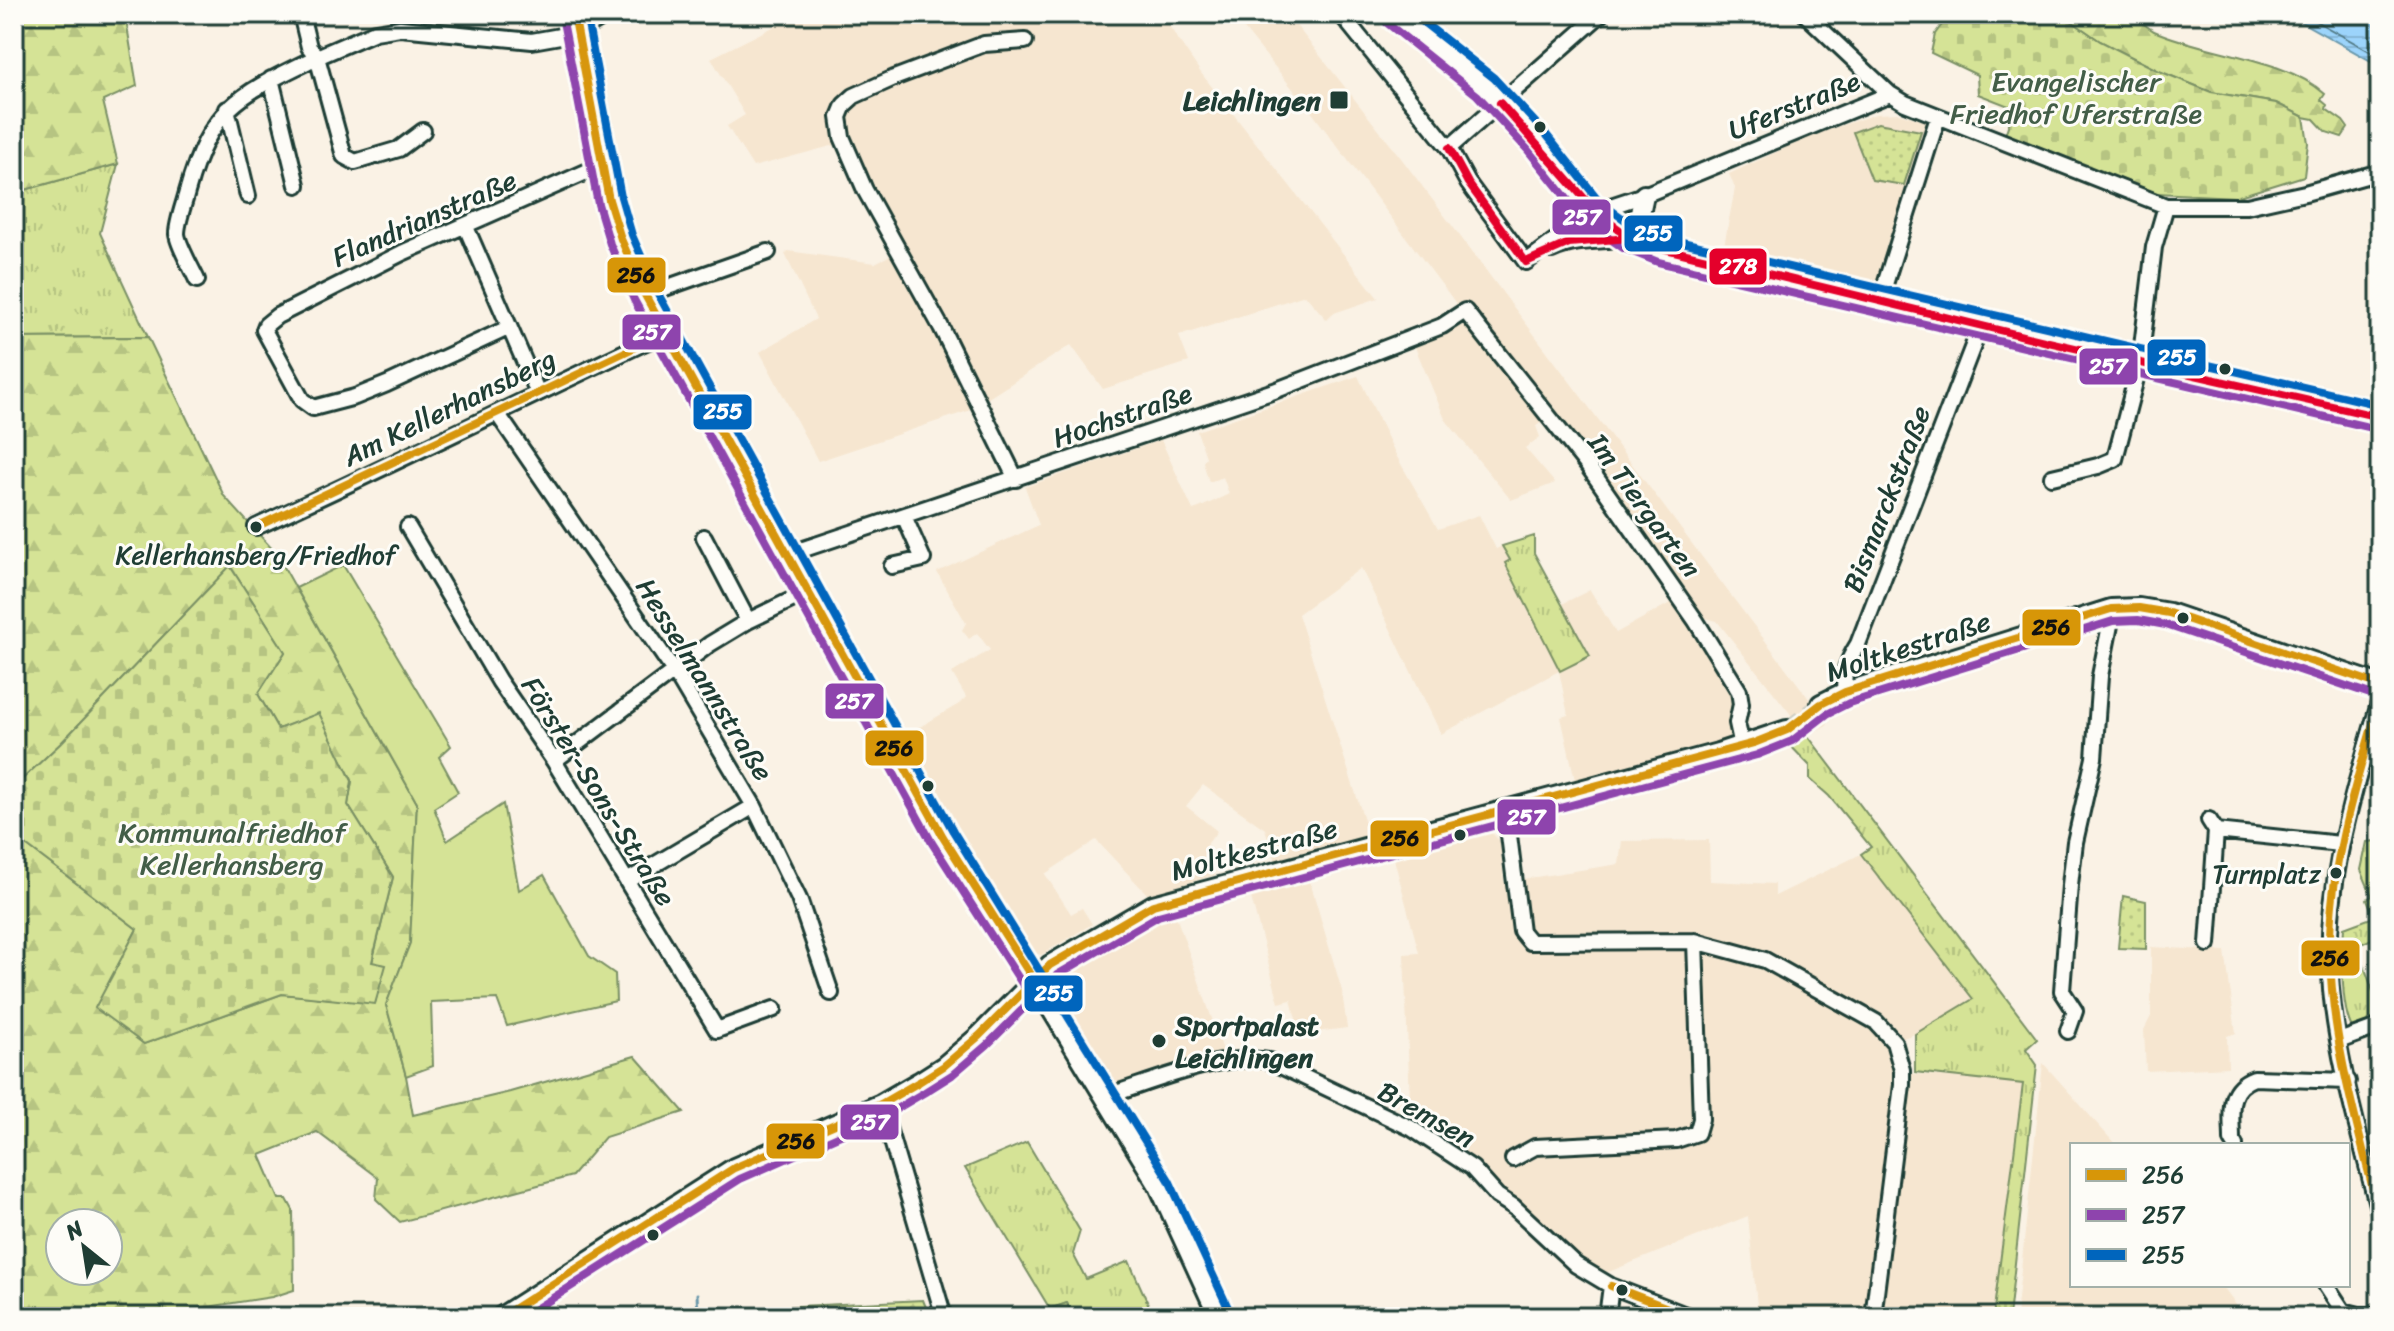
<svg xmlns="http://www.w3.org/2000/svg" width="2394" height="1331" font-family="Sriracha,sans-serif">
  <defs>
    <pattern id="grass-tufts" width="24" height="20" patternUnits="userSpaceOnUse" patternTransform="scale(2)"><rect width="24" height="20" fill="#d5e396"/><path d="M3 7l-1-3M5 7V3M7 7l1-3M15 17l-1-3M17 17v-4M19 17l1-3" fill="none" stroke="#b6c482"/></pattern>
    <pattern id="forest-firs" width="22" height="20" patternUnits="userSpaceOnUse" patternTransform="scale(2)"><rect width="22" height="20" fill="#d5e396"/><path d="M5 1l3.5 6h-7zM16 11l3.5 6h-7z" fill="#b6c482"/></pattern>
    <pattern id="cemetery-stones" width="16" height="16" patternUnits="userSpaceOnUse" patternTransform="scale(2)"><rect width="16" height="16" fill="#d5e396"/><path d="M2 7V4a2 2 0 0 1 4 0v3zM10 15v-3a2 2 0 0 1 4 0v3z" fill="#b6c482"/></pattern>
    <pattern id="park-dots" width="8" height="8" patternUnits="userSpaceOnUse" patternTransform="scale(2)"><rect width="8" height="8" fill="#d5e396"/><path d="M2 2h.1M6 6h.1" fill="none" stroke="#b6c482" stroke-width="1.8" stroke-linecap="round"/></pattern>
    <pattern id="water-rules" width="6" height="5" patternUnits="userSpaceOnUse" patternTransform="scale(2)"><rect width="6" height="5" fill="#9cd4fb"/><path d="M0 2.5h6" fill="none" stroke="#86b7d8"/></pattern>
  </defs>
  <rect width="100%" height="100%" fill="#faf2e5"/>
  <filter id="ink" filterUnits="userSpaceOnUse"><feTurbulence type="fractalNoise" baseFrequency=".0125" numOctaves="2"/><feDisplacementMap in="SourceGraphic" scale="16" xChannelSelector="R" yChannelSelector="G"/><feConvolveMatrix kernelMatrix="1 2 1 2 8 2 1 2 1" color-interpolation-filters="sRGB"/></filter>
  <g filter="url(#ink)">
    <path fill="#f6e6d0" d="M799 14H1161L1201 73 1378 298 1334 313 1327 320 1305 295 1179 336 1189 362 1103 389 1071 345 968 411 818 461 760 352 816 319 785 254 788 251 875 263 903 249 875 197 855 154 846 123 835 145 753 167 727 126 745 115 711 58Z
      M1232 14H1287L1401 158 1828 724 1808 736 1717 621 1702 617 1646 541 1545 420 1536 426 1540 437 1525 448 1555 483 1511 500 1445 419 1415 347 1470 322 1310 110Z
      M1899 113 1927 122 1888 262 1873 285 1723 251 1735 188 1729 174 1813 135 1876 114Z
      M1358 376 1397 457 1438 529 1479 515 1496 549 1502 546 1511 560 1505 564 1560 671 1590 655 1562 604 1590 590 1616 633 1672 602 1727 680 1736 698 1733 737 1575 780 1561 717 1568 715 1559 671 1441 734 1361 568 1298 614 1369 835 1276 861 1265 829 1203 785 1186 806 1217 831 1206 846 1215 875 1148 895 1096 840 1045 874 1071 914 1082 908 1092 924 1041 955 1029 951 901 738 959 704 966 697 952 673 990 650 977 633 969 639 962 630 966 623 937 572 1039 525 1025 487 1161 440 1193 510 1199 508 1229 494 1223 477 1209 482 1203 462 1206 457 1197 431Z
      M1486 827 1500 841 1504 882 1619 864 1622 841 1709 840 1710 881 1775 884V896L1861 854 1973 999 1915 1034 1887 1043 1893 1072 2023 1083 1993 1317H1762L1758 1315 1748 1216 1601 1275 1579 1262 1468 1156 1411 1125 1404 954 1419 953 1393 855Z
      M1308 875 1342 991 1347 1028 1300 1034 1291 1000 1279 1003 1249 890Z
      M1174 910 1225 1056 1118 1087 1106 1074 1050 984 1058 971 1116 934 1146 920Z
      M2151 947 2225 951 2236 1033 2227 1036 2228 1067 2146 1071 2144 1030 2151 1016Z
      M2043 1063 2116 1145H2072V1285H2221L2245 1317H2016Z"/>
    <path fill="url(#grass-tufts)" stroke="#7a9065" stroke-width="2" d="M118 164 100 233 148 337 14 338V193Z
      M1534 536V553L1590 656 1560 671 1505 563 1510 560 1502 546Z
      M1802 728 2037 1039 2026 1049 2037 1065 2009 1317H1993L2023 1084 1915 1072V1034L1973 999 1861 854 1871 847 1829 796 1810 779V766L1786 741Z
      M2380 777V935L2357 946 2380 1011V1019L2352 1028C2340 1004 2342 956 2344 928L2374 917 2367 899 2372 896 2361 870 2367 842 2376 841 2379 802H2372Z
      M1027 1142 1080 1231 1073 1254 1086 1279 1129 1261 1154 1317H1073L1067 1303 1050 1309 965 1168Z"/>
    <path fill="url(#forest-firs)" stroke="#7a9065" stroke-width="2" fill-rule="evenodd" d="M14 14H125L137 86 103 101 118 164 14 193Z
      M2061 14C2078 14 2113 10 2129 14 2138 16 2145 27 2154 31 2206 54 2284 57 2325 94L2321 100 2327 105 2326 109 2343 121 2348 128 2342 137 2326 132 2314 119 2304 117 2276 103 2211 92 2159 71 2100 41Z
      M148 337 224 496 276 553 417 803 410 943 386 1005 406 1076 413 1115 510 1092 635 1056 684 1112 605 1137 572 1176 400 1222 376 1199 378 1178 317 1132 260 1155 279 1199H287L293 1210 294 1290 272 1297 144 1317H14V836L137 929 96 1008 144 1044 282 994 375 1003 385 965 372 963 393 877 348 805 352 780 318 714 278 729 258 694 285 652 230 566 61 743 14 787V338ZM60 1223H108V1271H60Z
      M923 1300 930 1317H698L697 1311Z
      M1067 1303 1073 1317H1025Z"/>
    <path fill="url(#cemetery-stones)" stroke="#7a9065" stroke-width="2" d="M1950 14H2061L2100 41 2159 71 2211 92 2276 103 2304 117 2308 143 2304 176 2236 197 2156 193 2005 135 2014 108 1978 94 1977 75 1931 53 1935 34Z
      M230 566 285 652 258 694 278 729 319 713 352 781 348 805 393 877 372 962 386 965 375 1004 282 994 144 1044 95 1008 137 929 14 836V787L61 743Z"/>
    <path fill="url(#park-dots)" stroke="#7a9065" stroke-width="2" d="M1878 123 1921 131 1904 185 1872 180 1853 132Z
      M2123 896 2146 901V949L2118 948Z"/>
    <path fill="#d5e396" stroke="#7a9065" stroke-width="2" d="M343 565 451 746 439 757 458 792 434 808 447 841 503 804 519 890 544 875 589 956 615 974 616 1001 507 1026 497 999 431 1002 433 1066 406 1076 386 1005 410 943 417 803 296 588Z"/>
    <path fill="url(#water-rules)" stroke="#6a98ab" stroke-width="2" d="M2287 14H2372L2380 19V66Z"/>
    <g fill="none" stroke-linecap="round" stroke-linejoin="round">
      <path stroke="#517984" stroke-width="2" d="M2303 14 2380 57"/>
      <path stroke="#6a98ab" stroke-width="3" d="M697 1294 698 1317"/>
      <path stroke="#cecec2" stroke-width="18" stroke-dasharray="18 9" stroke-linecap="butt" d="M1787 730 1821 704"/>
      <defs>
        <path id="street" d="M301 14 309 47 317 57 375 32 400 28 532 41 577 33 609 14
          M1341 14 1449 148 1468 183 1526 262
          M1805 14 1890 94 1905 103 2166 206H2247L2305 193 2380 172
          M271 79 297 185
          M227 109 248 196
          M1449 148 1601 14
          M466 227 538 393
          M1552 250C1578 238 1602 242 1629 238
          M1526 262 1593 212 1644 195 1890 94
          M197 280C192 269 178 245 177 234 177 222 184 204 187 192 211 105 241 94 317 57L344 156 355 162 399 149 423 131
          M645 295 768 252
          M1880 300 1938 117
          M508 328 387 384 355 397 313 408 302 400 264 330 266 325 277 316 402 253 602 165
          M497 413 674 671 754 806 799 899 831 993
          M2052 477 2098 466 2115 459 2140 363 2154 247 2166 206
          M1016 479 941 327 865 190 842 137 839 117 844 105 854 96 894 78 984 44 1025 41
          M256 527C393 465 528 397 665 333
          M408 527 499 681 554 761 717 1030 774 1009
          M704 537 748 621
          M789 554 1274 391 1442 326 1465 311 1588 466 1696 621 1739 691 1741 704 1737 723 1742 746
          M892 566 923 559 904 516
          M1845 692C1842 673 1848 660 1858 644L1981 325
          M2380 700C2353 794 2322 890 2331 989 2338 1066 2362 1142 2380 1217
          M554 761 710 644 748 621 810 591
          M1506 811 1521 931 1530 942 1695 941 1765 960 1876 1022 1894 1042 1902 1070V1085L1873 1317
          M2216 831 2340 844
          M627 881 754 806
          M2208 944 2216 831 2209 820
          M2068 1031 2075 1011 2062 991 2070 885 2075 842 2094 758 2100 676 2111 620 2110 610
          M2339 1041 2380 1026
          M1104 1097C1153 1082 1219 1052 1270 1061L1411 1128 1472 1168 1497 1196 1514 1207 1576 1265 1611 1286 1691 1317
          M881 1104 944 1317
          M2235 1145 2232 1140C2232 1113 2225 1089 2254 1078L2348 1081
          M1513 1159 1535 1147 1676 1140 1697 1133 1701 1119 1695 941
          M2326 1285 2343 1311 2359 1315H2380
          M1607 1317 1611 1286"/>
        <path id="secondary" d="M574 14 609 200 621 239 645 295 845 655 943 837 1033 979 1159 1186 1219 1317
          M1394 14 1485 86 1536 141 1593 212 1629 238 1661 250 2044 341 2380 417
          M1644 195 1637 227 1645 244
          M1821 704 1845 692 2111 609 2139 608 2169 613 2380 685
          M501 1317 734 1168 881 1104 919 1082 944 1066 979 1036 1050 965 1153 905 1718 753 1787 730"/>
      </defs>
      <use href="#street" stroke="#1f3d34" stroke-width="20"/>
      <use href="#secondary" stroke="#1f3d34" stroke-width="24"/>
      <use href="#street" stroke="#fdfcf7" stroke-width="14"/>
      <use href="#secondary" stroke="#fdfcf7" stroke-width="18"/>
      <defs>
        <path id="bus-1" d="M574 14 609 200 621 239 645 295 943 837 1033 979
          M256 527 665 333
          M2380 700C2356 782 2328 868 2330 955 2332 1045 2359 1131 2380 1217
          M1611 1286 1691 1317
          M501 1317 734 1168 881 1104 919 1082 944 1066 979 1036 1050 965 1153 905 1754 743 1787 730 1821 704 1845 692 2111 609 2139 608 2169 613 2380 685"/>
        <path id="bus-2" d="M562 16 598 204 610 244 634 300 932 843 1023 985
          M1387 23 1477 95 1527 149 1585 221 1623 248 1658 262 2377 429
          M523 1317 740 1179 886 1115 925 1092 952 1075 987 1045 1057 975 1158 916 1757 755 1792 741 1827 714 1849 703 2113 621 2138 620 2166 625 2376 696"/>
        <path id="bus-3" d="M586 14 621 197 632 235 656 290 953 831 1169 1180 1230 1312
          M1413 14 1494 78 1545 133 1601 203 1635 227 1665 238 2380 405"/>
        <path id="bus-4" d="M1500 103 1598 214 1628 236 1645 244 2044 341 2380 417
          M1449 148 1468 183 1526 262
          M1526 262 1569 243 1629 238 1640 242"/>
      </defs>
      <use href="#bus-1" stroke="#fdfcf7" stroke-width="14"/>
      <use href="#bus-2" stroke="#fdfcf7" stroke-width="14"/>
      <use href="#bus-3" stroke="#fdfcf7" stroke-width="14"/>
      <use href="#bus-4" stroke="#fdfcf7" stroke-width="14"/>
      <use href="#bus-1" stroke="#d79608" stroke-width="8"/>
      <use href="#bus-2" stroke="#8e44ad" stroke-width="8"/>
      <use href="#bus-3" stroke="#0065bd" stroke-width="8"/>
      <use href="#bus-4" stroke="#e4002b" stroke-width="8"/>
    </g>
  </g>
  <g fill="#1f3d34" stroke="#fdfcf7" stroke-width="3">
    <rect x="1329" y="90" width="20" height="20" rx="4"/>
    <circle cx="1540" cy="127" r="7"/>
    <circle cx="2225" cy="369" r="7"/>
    <circle cx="256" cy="527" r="7"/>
    <circle cx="2183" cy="618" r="7"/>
    <circle cx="928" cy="786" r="7"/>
    <circle cx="1460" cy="835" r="7"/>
    <circle cx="2336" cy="873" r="7"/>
    <circle cx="1159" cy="1041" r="8"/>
    <circle cx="653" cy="1235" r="7"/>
    <circle cx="1622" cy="1290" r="7"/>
  </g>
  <g text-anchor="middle" stroke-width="6" stroke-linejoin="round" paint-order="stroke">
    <g font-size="26" fill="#1f3d34" stroke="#fdfcf7">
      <text x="256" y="564">Kellerhansberg/Friedhof</text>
      <text x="2321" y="883" text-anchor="end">Turnplatz</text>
    </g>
    <g font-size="28" fill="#435e48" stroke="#fdfcf7">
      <text x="2076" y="91">Evangelischer<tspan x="2076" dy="32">Friedhof Uferstraße</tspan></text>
      <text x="232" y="842">Kommunalfriedhof<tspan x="232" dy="32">Kellerhansberg</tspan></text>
    </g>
    <g font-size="28" font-weight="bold" fill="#1f3d34" stroke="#fdfcf7" text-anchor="end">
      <text x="1321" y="110">Leichlingen</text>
      <text x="1175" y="1035" text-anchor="start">Sportpalast<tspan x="1175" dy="32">Leichlingen</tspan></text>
    </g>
    <g font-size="28" fill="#1f3d34" stroke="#fdfcf7">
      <text transform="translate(1794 105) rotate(-22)" y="10">Uferstraße</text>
      <text transform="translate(424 218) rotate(-24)" y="10">Flandrianstraße</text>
      <text transform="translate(449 407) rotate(-26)" y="10">Am Kellerhansberg</text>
      <text transform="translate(1122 415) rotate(-19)" y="10">Hochstraße</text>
      <text transform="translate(1886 499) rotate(-69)" y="10">Bismarckstraße</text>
      <text transform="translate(1645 505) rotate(54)" y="10">Im Tiergarten</text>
      <text transform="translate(1908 646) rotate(-18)" y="10">Moltkestraße</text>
      <text transform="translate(705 679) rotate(58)" y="10">Hesselmannstraße</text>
      <text transform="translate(599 791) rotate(58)" y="10">Förster-Sons-Straße</text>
      <text transform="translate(1254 849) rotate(-15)" y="10">Moltkestraße</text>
      <text transform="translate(1427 1114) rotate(29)" y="10">Bremsen</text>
    </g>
  </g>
  <g stroke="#fdfcf7" stroke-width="3">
    <rect x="1551" y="198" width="61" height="38" rx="8" fill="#8e44ad"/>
    <rect x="1623" y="214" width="61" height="39" rx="8" fill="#0065bd"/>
    <rect x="1708" y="247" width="60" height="39" rx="8" fill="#e4002b"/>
    <rect x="606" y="256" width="61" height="38" rx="8" fill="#d79608"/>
    <rect x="621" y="313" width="61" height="38" rx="8" fill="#8e44ad"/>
    <rect x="2146" y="338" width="61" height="39" rx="8" fill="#0065bd"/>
    <rect x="2078" y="347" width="61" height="39" rx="8" fill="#8e44ad"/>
    <rect x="692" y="393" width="61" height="38" rx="8" fill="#0065bd"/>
    <rect x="2021" y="608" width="61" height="39" rx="8" fill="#d79608"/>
    <rect x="824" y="682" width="61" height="38" rx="8" fill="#8e44ad"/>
    <rect x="864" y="729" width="61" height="38" rx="8" fill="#d79608"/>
    <rect x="1496" y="798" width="61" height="38" rx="8" fill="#8e44ad"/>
    <rect x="1369" y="819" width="61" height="39" rx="8" fill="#d79608"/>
    <rect x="2300" y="939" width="61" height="38" rx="8" fill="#d79608"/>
    <rect x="1023" y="974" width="61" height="39" rx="8" fill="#0065bd"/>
    <rect x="839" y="1103" width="61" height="38" rx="8" fill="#8e44ad"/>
    <rect x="765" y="1122" width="61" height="38" rx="8" fill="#d79608"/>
  </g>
  <g font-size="22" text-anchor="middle" font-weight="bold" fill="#fff">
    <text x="1582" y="225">257</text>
    <text x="1653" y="241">255</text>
    <text x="1738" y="274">278</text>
    <text x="652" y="340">257</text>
    <text x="2177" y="365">255</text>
    <text x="2108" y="374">257</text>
    <text x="723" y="419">255</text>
    <text x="854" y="709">257</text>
    <text x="1526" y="825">257</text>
    <text x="1054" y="1001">255</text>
    <text x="870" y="1130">257</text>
  </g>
  <g font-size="22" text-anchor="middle" font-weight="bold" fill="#111">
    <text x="636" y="283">256</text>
    <text x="2051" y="635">256</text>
    <text x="894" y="756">256</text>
    <text x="1400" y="846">256</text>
    <text x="2330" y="966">256</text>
    <text x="796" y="1149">256</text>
  </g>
  <rect width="2394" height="1331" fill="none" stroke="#fdfcf7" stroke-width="48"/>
  <rect x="24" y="24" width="2346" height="1283" fill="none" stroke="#1f3d34" stroke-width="3" filter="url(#ink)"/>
  <rect x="2070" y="1143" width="280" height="144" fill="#fdfcf7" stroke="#a4b0a9" stroke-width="2"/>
  <rect x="2086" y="1169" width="40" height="12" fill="#d79608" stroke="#a4b0a9" stroke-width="2"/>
  <text x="2142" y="1183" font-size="24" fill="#1f3d34">256</text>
  <rect x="2086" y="1209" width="40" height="12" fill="#8e44ad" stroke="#a4b0a9" stroke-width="2"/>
  <text x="2142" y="1223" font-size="24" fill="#1f3d34">257</text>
  <rect x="2086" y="1249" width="40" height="12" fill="#0065bd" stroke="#a4b0a9" stroke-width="2"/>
  <text x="2142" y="1263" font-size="24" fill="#1f3d34">255</text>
  <g transform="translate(84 1247) rotate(330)"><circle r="38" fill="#fdfcf7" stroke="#a4b0a9" stroke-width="2"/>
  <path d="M0-6L14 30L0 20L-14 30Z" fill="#1f3d34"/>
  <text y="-12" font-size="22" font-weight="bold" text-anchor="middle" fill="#1f3d34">N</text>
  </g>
</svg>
